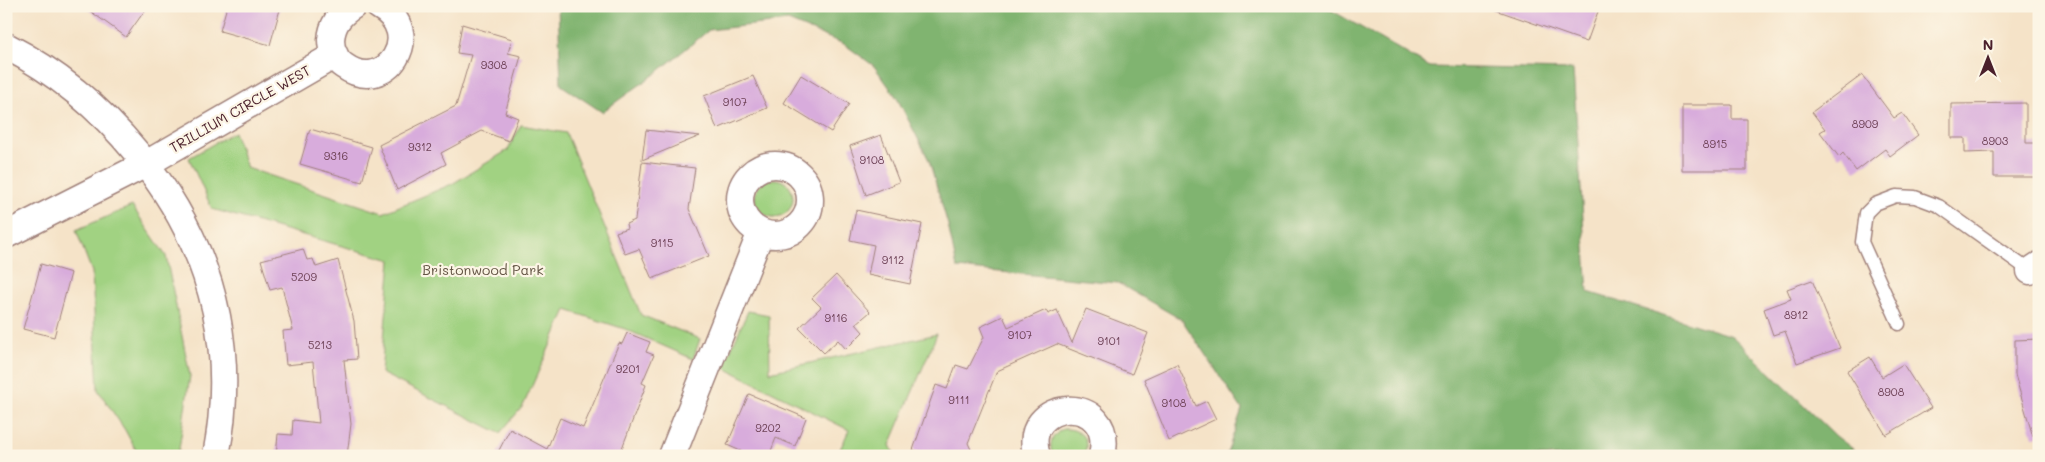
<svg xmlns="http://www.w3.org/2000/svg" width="2045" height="462" font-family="Mali,sans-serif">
  <rect width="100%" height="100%" fill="#fcf5e5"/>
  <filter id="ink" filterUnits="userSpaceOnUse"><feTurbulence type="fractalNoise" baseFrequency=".02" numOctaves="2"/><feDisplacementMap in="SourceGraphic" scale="10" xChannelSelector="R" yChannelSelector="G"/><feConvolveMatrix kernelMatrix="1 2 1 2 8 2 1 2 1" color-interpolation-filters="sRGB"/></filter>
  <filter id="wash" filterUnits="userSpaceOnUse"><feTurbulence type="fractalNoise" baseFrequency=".0096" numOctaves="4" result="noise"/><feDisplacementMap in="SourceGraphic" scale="20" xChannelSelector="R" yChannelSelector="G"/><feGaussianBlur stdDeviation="1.12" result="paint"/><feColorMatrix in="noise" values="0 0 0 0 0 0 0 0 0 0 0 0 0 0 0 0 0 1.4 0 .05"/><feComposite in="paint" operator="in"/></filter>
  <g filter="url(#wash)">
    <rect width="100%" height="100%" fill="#f5e3c8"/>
    <path fill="#a1d282" stroke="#767856" d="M521 125 566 133 641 315 700 339 693 359 625 329 566 310 523 406 500 433 381 373 391 260 212 209 189 158 234 132 247 168 383 213 452 184 508 150Z
      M755 198a19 19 0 1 1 38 0a19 19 0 1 1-38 0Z
      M132 206 166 256 190 376 178 456H139L125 430 98 390 92 272 76 230Z
      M748 311 769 315 770 372 937 334 890 445 895 456H837L849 430 723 367Z
      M1063 429C1080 428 1091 439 1084 456H1053C1048 444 1052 435 1063 429Z"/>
    <path fill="#80b470" stroke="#656a4e" d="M558 6H1324L1430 67 1573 70 1588 292 1732 336 1836 436 1862 456H1226L1242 409 1182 320 1118 283 957 268 948 225 929 160 897 98 874 66 844 44 788 21 709 30 655 74 602 112 561 85Z"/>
    <g id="blocks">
      <path fill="#d8acdc" d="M83 6H148L126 37Z
        M227 6H281L270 45 220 31Z
        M1494 6H1600L1587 42 1493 9Z
        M462 24 512 39 508 53 521 56 505 113 518 118 509 141 482 131 441 153 446 164 397 190 379 145 456 106 471 55 457 53Z
        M801 75 849 104 831 132 784 103Z
        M1862 75 1894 118 1902 113 1918 135 1890 156 1885 149 1856 171 1843 153 1839 157 1820 132 1825 129 1812 112Z
        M753 76 767 108 717 129 704 96Z
        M2026 103V143H2037L2038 177H1994V152L1965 153V138H1951V104Z
        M1682 105H1732V119H1747V170H1682Z
        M310 129 372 147 362 182 300 164Z
        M646 130 700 136 642 160Z
        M881 135 899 182 866 195 850 146Z
        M642 162 695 168 689 209 709 256 652 279 639 249 625 254 616 232 627 228 626 224 635 220Z
        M856 210 922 224 910 284 868 275 874 245 850 240Z
        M303 249 307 260 313 259 316 267 338 260 354 321 357 359 344 360 351 424 347 456H276L278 434 292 435 293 420 319 423 313 362 286 365 283 331 293 330 282 287 270 290 261 260Z
        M41 264 71 273 54 337 23 329Z
        M836 275 870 312 856 324 863 332 846 349 838 340 824 353 799 328 821 307 812 298Z
        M1812 280 1840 348 1797 363 1785 331 1773 335 1764 309 1791 299 1787 289Z
        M1086 309 1148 333 1132 374 1057 344 997 371 968 443 974 456H929L913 450 936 385 947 389 956 365 968 369 984 337 980 327 1003 316 1008 327 1046 310 1048 314 1057 310 1072 343Z
        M627 333 650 342 646 352 654 355 642 383 646 385 619 456H560L553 452 559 456H496L510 429 547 449 560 418 583 428 619 343 622 344Z
        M2039 339V436L2033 437 2015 375V340Z
        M1870 357 1882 377 1903 364 1931 408 1886 435 1847 371Z
        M1177 364 1196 406 1207 401 1216 419 1169 441 1144 379Z
        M749 394 806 418 795 446 776 438 769 456H752L727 445Z"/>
    </g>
  </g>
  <g filter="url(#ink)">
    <use href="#blocks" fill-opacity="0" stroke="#a0817a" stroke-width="1"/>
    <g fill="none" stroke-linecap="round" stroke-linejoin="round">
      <defs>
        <path id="service" d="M1899 324 1862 242 1866 213 1875 204 1896 196 1915 197 1939 206 2030 271"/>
        <path id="minor" d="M353 6C340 14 332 24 331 40 331 50 336 61 344 66 386 96 427 33 379 6
          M6 46C57 72 101 109 137 153 210 242 238 342 216 456
          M740 200a35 35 0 1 1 70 0a35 35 0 1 1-70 0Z
          M6 235 146 164 335 55
          M2030 271 2039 265
          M672 456 761 232
          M1037 456C1018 398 1117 391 1102 456"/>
      </defs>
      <use href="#service" stroke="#a0817a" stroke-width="15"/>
      <use href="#minor" stroke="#a0817a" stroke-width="29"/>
      <use href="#service" stroke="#fff" stroke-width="12"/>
      <use href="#minor" stroke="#fff" stroke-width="26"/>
    </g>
  </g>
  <g text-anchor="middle" stroke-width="4.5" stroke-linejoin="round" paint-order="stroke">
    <g font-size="11" fill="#6e4257">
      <text x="494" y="69">9308</text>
      <text x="735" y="106">9107</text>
      <text x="1865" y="128">8909</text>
      <text x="1995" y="145">8903</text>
      <text x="1715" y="148">8915</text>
      <text x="420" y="151">9312</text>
      <text x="336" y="160">9316</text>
      <text x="872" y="164">9108</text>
      <text x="662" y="247">9115</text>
      <text x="893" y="264">9112</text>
      <text x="304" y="281">5209</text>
      <text x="1796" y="319">8912</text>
      <text x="836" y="322">9116</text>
      <text x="1020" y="339">9107</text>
      <text x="1109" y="345">9101</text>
      <text x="320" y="349">5213</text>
      <text x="628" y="373">9201</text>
      <text x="1891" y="396">8908</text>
      <text x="959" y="404">9111</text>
      <text x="1174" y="407">9108</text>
      <text x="768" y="432">9202</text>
    </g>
    <g font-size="14" fill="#4a1f2b" stroke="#fcf5e5">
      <text transform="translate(240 109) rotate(-30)" y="5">TRILLIUM CIRCLE WEST</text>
    </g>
    <g font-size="14" fill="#645545" stroke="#fcf5e5">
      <text x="483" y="275">Bristonwood Park</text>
    </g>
  </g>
  <rect width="2045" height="462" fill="none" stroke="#fcf5e5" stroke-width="25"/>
  <g transform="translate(1988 58)" stroke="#fcf5e5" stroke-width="4" paint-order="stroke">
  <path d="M0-4L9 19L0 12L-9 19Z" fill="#4a1f2b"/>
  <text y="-8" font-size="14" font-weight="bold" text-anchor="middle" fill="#4a1f2b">N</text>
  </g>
</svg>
